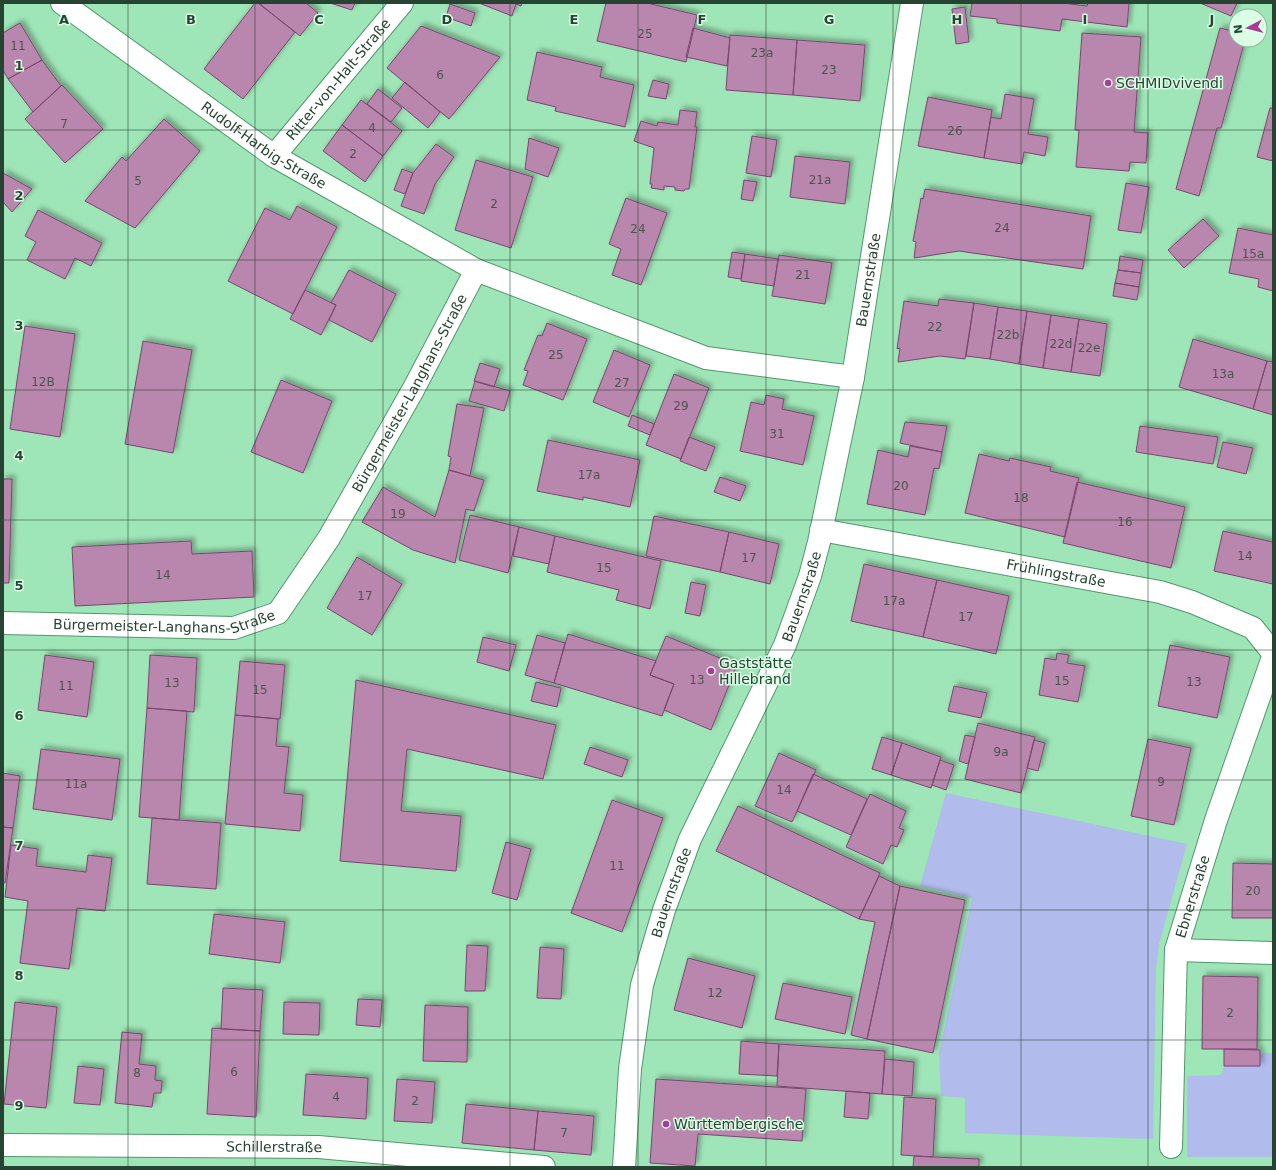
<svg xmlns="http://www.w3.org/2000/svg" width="1276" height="1170" font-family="'DejaVu Sans',sans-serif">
  <defs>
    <filter id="shadow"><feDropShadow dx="3.5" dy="-3.5" stdDeviation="2" flood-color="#0004"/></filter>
  </defs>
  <rect width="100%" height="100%" fill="#9ee5b7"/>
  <path fill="#b1bbec" d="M946 793 1187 844 1159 944 1156 968 1153 1139 965 1133V1098L941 1096 939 1054 972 898 920 886Z
    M1260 1053H1273V1157H1187V1076L1221 1075 1224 1066H1259Z"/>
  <path fill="#b986ad" stroke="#7c4570" filter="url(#shadow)" d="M255 3H258L295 32 243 99 204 69Z
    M262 3H306L318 13 300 36 261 5Z
    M330 3H355L352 10Z
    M479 3H522L521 6 516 4 512 16Z
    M606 3H647L697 15 686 62 597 41Z
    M972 3H1063L1087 6 1088 3H1129L1127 27 1062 19 1060 31 997 23V19L970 16Z
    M1200 3H1237L1231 16Z
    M450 4 475 13 471 26 446 17Z
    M965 7 969 42 956 44 952 9Z
    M20 23 42 60 8 79 3 70V33Z
    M421 26 500 57 449 119 387 68Z
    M693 28 730 38 727 66 686 57Z
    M1220 28 1236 32V40H1245L1221 128H1217L1199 196 1176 189Z
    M1082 33 1141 37 1134 132 1148 133 1146 163 1130 162 1129 171 1076 167 1079 130H1075Z
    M730 35 797 40 793 95 726 90Z
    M797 40 865 45 860 101 793 95Z
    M537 52 602 67 600 77 634 85 625 127 555 111 556 107 527 100Z
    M42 60 61 86 33 112 8 79Z
    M653 80 669 84 666 99 648 96Z
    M405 82 440 112 428 128 392 98Z
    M62 85 103 129 65 163 25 119Z
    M378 89 402 108 391 122 367 104Z
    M1005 94 1034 99 1028 134 1048 137 1045 156 1024 152 1022 164 984 158 991 117 1001 119Z
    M928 97 992 110 984 158 918 146Z
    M361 100 402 131 383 156 342 125Z
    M1270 108H1273V161L1257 157Z
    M680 110 697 112 695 127H697L689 189H685L684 191 675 190V187L664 186V190L651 188 652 184H650L654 148 634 141 641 121 657 126 658 122 678 125Z
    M164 119 200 151 135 228 85 201 122 157 126 161Z
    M342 125 383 156 365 182 323 151Z
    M752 136 777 140 771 177 746 173Z
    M529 138 559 148 548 177 525 169Z
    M436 144 454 157 435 184 424 214 401 206 413 173Z
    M795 156 850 162 845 204 790 197Z
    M476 160 533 177 511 248 455 230Z
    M402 169 413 173 405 194 394 190Z
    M3 173 32 189 12 212 3 202Z
    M744 180 757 182 753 201 741 199Z
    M1126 183 1149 187 1141 233 1118 230Z
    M925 189 1091 216 1083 269 959 251 914 258 916 242 913 241 921 198 923 199Z
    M626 198 667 213 641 285 612 275 621 249 609 244Z
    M297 206 337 227 293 314 228 281 265 208 290 220Z
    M38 210 102 243 91 266 75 258 65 279 27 260 36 242 25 236Z
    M1203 219 1219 236 1184 268 1168 250Z
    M1238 228 1273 235V291L1258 287 1259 279 1229 273Z
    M732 252 745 254 741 279 728 277Z
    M745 254 778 259 774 286 741 281Z
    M779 255 832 263 825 304 772 296Z
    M1120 256 1143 260 1141 273 1118 270Z
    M349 270 396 294 372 342 329 320 336 305 331 303Z
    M1118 270 1141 273 1139 287 1115 283Z
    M1115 283 1139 287 1137 300 1113 296Z
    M305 290 336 305 321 335 290 319Z
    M939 299 974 303 965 359 940 356 898 362 900 348 897 349 904 301 938 306Z
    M974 303 998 307 990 359 966 356Z
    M998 307 1027 311 1019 364 990 359Z
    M1027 311 1051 315 1043 368 1019 364Z
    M1051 315 1079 319 1071 372 1043 368Z
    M1079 319 1107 324 1100 376 1071 372Z
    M547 323 587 339 563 400 523 385 528 371 524 370 538 335 542 336Z
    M25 326 75 334 60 437 10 429Z
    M1193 339 1267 361 1253 409 1179 387Z
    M143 341 192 350 173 453 125 444Z
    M614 350 650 365 629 417 593 402Z
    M1267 361 1273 362V415L1253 409Z
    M480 363 500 369 494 387 474 381Z
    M674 374 709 388 681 459 646 445Z
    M281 380 332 401 303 473 251 452Z
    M475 381 510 391 504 411 469 401Z
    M766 395 784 399 782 409 814 416 803 465 740 451 751 402 764 405Z
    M457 404 484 408 470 476 449 470 451 457 448 456Z
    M632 415 654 424 650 435 628 426Z
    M905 422 947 426 942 452 900 443Z
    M1140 426 1218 437 1213 464 1136 452Z
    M689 437 715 447 706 471 680 461Z
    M548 440 640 460 630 507 583 497V500L537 491Z
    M1223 442 1253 448 1246 474 1217 467Z
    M910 446 942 452 939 469 934 468 925 515 867 504 878 450 908 457Z
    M979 454 1009 461 1010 458 1051 467 1050 471 1079 478 1065 537 965 513Z
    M449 470 484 480 474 511 466 509 455 563 413 550 362 522 383 487 435 517Z
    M720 477 746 486 740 501 714 492Z
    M3 479H12L9 583H3Z
    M1077 482 1185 507 1171 568 1063 543Z
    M470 515 519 527 508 573 459 560Z
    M654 516 729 532 720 572 646 556Z
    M519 527 555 536 549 564 513 556Z
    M1223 531 1273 542V584L1214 571Z
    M729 532 779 544 770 584 720 572Z
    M555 536 661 561 650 609 616 600 619 590 547 572Z
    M191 541 192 554 252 551 254 597 75 606 72 547Z
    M357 557 402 584 372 635 327 608Z
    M864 564 937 580 923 637 851 621Z
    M937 580 1009 596 996 654 923 637Z
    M691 582 706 585 700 616 685 613Z
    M568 634 656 661 650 675 674 684 662 716 554 683Z
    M537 635 565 643 554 683 525 675Z
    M666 636 737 665 711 730 664 710 674 684 650 675Z
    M483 637 516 645 509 671 477 662Z
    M1170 645 1230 657 1217 718 1158 706Z
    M1057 653 1069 655 1067 663 1085 666 1078 702 1039 695 1045 658 1056 660Z
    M45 655 94 662 87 717 38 710Z
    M150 655 197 658 194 712 147 708Z
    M240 661 285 665 280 719 235 715Z
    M356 680 556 725 543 779 407 749 401 811 461 816 456 871 340 861Z
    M536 682 561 688 557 707 531 701Z
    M954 686 987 693 981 718 948 711Z
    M147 708 187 711 179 820 139 817Z
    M235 715 278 719 276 746 289 747 284 793 303 795 300 831 225 824Z
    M978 723 1035 737 1021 793 965 779Z
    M965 735 975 737 968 764 959 761Z
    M882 737 902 743 891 775 872 769Z
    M1148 739 1191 748 1174 825 1131 816Z
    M1034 740 1045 743 1038 771 1027 768Z
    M902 743 941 757 931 788 891 775Z
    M590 747 628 760 622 777 584 764Z
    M41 749 120 759 112 820 33 809Z
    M779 753 816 770 792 822 755 806Z
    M940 760 954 765 946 790 932 785Z
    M3 773 20 776 13 828 3 827Z
    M813 774 867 799 851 835 797 811Z
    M870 794 906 811 899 828 904 830 897 847 891 845 883 864 846 847Z
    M612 800 663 818 622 932 571 913Z
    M738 806 880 873 859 919 716 851Z
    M152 818 221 823 216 889 147 884Z
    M3 827 13 828 5 883H3Z
    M506 842 531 849 517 900 492 893Z
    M11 845 38 849 36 866 86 872 88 855 112 858 105 911 77 908 69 969 20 963 28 901 5 897Z
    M1233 863 1273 864V918H1232Z
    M879 876 900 886 867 1039 851 1035 875 922 859 919Z
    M900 886 965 900 933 1053 867 1039Z
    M214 914 285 922 280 963 209 954Z
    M467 945 488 946 485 991H465Z
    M540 947 564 949 561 999 537 998Z
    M688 958 755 976 742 1028 674 1010Z
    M1203 976 1258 977 1257 1049H1202Z
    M783 983 852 997 845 1034 775 1019Z
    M223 988 263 990 260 1031 221 1029Z
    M358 999 382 1000 380 1027 356 1025Z
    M15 1002 57 1007 46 1108 4 1104Z
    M284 1002 320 1003 319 1035 283 1034Z
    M425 1005 468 1007 467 1062 423 1061Z
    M212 1028 260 1031 256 1117 207 1114Z
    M122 1032 142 1034 139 1064 156 1066 155 1080 162 1081 161 1093H154L152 1107 115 1103Z
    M741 1041 779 1044 777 1076 739 1074Z
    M779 1044 885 1051 882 1094 777 1086Z
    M1224 1049 1260 1050V1066H1224Z
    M885 1059 914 1062 912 1096 882 1094Z
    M78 1066 104 1069 100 1105 74 1103Z
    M306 1074 368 1078 366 1119 303 1115Z
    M397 1079 435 1082 432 1123 394 1121Z
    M656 1079 806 1089 802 1141 698 1134 695 1166 650 1163Z
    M846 1091 870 1093 868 1119 844 1117Z
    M904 1097 936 1099 933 1157 901 1155Z
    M466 1104 538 1111 534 1150 462 1143Z
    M538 1111 594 1116 591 1155 534 1150Z
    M914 1156 979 1159V1167H913Z"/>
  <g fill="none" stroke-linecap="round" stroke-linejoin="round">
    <defs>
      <g id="minor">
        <path id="s1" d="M62 3 274 156 476 270"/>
        <path id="s2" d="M274 156 402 3"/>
        <path id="s3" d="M821 530 1160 592 1192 602 1253 628 1273 653"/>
        <path id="s4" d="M3 623 234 628 278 613 329 538 413 390 476 270 706 358 853 377"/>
        <path d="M1176 950 1273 953"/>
        <path id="s5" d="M3 1145 318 1147 544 1167"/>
        <path id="s6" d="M1171 1147 1176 950 1216 820 1273 657"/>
      </g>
      <g id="major">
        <path id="s7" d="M624 1167 630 1069 642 985 664 910 690 839 785 645 810 576 819 542 853 377 912 3"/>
      </g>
    </defs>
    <use href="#minor" stroke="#52976d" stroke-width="24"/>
    <use href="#major" stroke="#52976d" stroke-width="24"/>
    <use href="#minor" stroke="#fff" stroke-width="22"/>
    <use href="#major" stroke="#fff" stroke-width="22"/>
  </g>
  <path fill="none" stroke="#274432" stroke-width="1" stroke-opacity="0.55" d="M128 3V1167M255 3V1167M383 3V1167M510 3V1167M638 3V1167M766 3V1167M893 3V1167M1021 3V1167M1148 3V1167M3 130H1273M3 260H1273M3 390H1273M3 520H1273M3 650H1273M3 780H1273M3 910H1273M3 1040H1273"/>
  <g fill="#ab3a97" stroke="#dafde5" stroke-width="1.5">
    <circle cx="1108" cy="83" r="4"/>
    <circle cx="711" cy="671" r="4"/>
    <circle cx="666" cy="1124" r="4"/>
  </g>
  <g text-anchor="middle" stroke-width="3" stroke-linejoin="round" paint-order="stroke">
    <g font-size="12" fill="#4c5451">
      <text x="645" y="38">25</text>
      <text x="18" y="50">11</text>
      <text x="762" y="57">23a</text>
      <text x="829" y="74">23</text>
      <text x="440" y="79">6</text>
      <text x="64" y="128">7</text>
      <text x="372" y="132">4</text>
      <text x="955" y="135">26</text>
      <text x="353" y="158">2</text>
      <text x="820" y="184">21a</text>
      <text x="138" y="185">5</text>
      <text x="494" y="208">2</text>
      <text x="1002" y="232">24</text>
      <text x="638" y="233">24</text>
      <text x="1253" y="258">15a</text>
      <text x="803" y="279">21</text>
      <text x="935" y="331">22</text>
      <text x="1008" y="339">22b</text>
      <text x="1061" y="348">22d</text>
      <text x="1089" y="352">22e</text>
      <text x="556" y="359">25</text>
      <text x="1223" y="378">13a</text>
      <text x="43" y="386">12B</text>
      <text x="622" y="387">27</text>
      <text x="681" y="410">29</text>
      <text x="777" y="438">31</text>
      <text x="589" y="479">17a</text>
      <text x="901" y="490">20</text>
      <text x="1021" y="502">18</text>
      <text x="398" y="518">19</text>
      <text x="1125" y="526">16</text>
      <text x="1245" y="560">14</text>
      <text x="749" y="562">17</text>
      <text x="604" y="572">15</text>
      <text x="163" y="579">14</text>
      <text x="365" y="600">17</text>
      <text x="894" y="605">17a</text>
      <text x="966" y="621">17</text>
      <text x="697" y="684">13</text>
      <text x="1062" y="685">15</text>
      <text x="1194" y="686">13</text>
      <text x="172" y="687">13</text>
      <text x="66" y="690">11</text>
      <text x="260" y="694">15</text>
      <text x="1001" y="756">9a</text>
      <text x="1161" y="786">9</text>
      <text x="76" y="788">11a</text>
      <text x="784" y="794">14</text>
      <text x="617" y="870">11</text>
      <text x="1253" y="895">20</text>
      <text x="715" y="997">12</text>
      <text x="1230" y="1017">2</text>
      <text x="234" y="1076">6</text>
      <text x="137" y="1077">8</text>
      <text x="336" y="1101">4</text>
      <text x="415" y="1105">2</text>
      <text x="564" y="1137">7</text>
    </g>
    <g font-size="14" fill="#274432" stroke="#dafde5">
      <text dy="5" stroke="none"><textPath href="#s2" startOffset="100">Ritter-von-Halt-Straße</textPath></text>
      <text dy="5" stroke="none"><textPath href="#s1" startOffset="247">Rudolf-Harbig-Straße</textPath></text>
      <text dy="5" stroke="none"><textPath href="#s7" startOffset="928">Bauernstraße</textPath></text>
      <text dy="5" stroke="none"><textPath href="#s4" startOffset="534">Bürgermeister-Langhans-Straße</textPath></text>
      <text dy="5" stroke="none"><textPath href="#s3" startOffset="239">Frühlingstraße</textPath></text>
      <text dy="5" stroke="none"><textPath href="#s7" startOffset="604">Bauernstraße</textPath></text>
      <text dy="5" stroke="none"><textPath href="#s4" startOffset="162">Bürgermeister-Langhans-Straße</textPath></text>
      <text dy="5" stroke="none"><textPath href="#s7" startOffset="280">Bauernstraße</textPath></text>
      <text dy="5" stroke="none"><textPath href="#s6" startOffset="253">Ebnerstraße</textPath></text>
      <text dy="5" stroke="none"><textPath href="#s5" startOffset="271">Schillerstraße</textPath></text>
    </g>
    <g font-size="14" fill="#274432" stroke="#dafde5" text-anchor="start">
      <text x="1116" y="88">SCHMIDvivendi</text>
      <text x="719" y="668">Gaststätte<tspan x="719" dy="16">Hillebrand</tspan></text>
      <text x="674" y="1129">Württembergische</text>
    </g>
  </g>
  <g font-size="13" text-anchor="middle" font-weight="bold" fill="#274432" stroke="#dafde5" stroke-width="3" stroke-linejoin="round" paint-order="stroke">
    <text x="64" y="24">A</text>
    <text x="191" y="24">B</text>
    <text x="319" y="24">C</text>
    <text x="447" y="24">D</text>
    <text x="574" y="24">E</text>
    <text x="702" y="24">F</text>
    <text x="829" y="24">G</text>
    <text x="957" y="24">H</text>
    <text x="1085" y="24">I</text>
    <text x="1212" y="24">J</text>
    <text x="19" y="70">1</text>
    <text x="19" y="200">2</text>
    <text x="19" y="330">3</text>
    <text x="19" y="460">4</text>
    <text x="19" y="590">5</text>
    <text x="19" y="720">6</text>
    <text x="19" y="850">7</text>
    <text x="19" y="980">8</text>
    <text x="19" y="1110">9</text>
  </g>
  <rect width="1276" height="1170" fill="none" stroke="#274432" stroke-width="8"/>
  <g transform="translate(1248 28) rotate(263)"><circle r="19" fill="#dafde5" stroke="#92b39d"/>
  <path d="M0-3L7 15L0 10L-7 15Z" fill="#ab3a97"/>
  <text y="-6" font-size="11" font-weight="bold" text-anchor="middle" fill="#274432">N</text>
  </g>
</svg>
